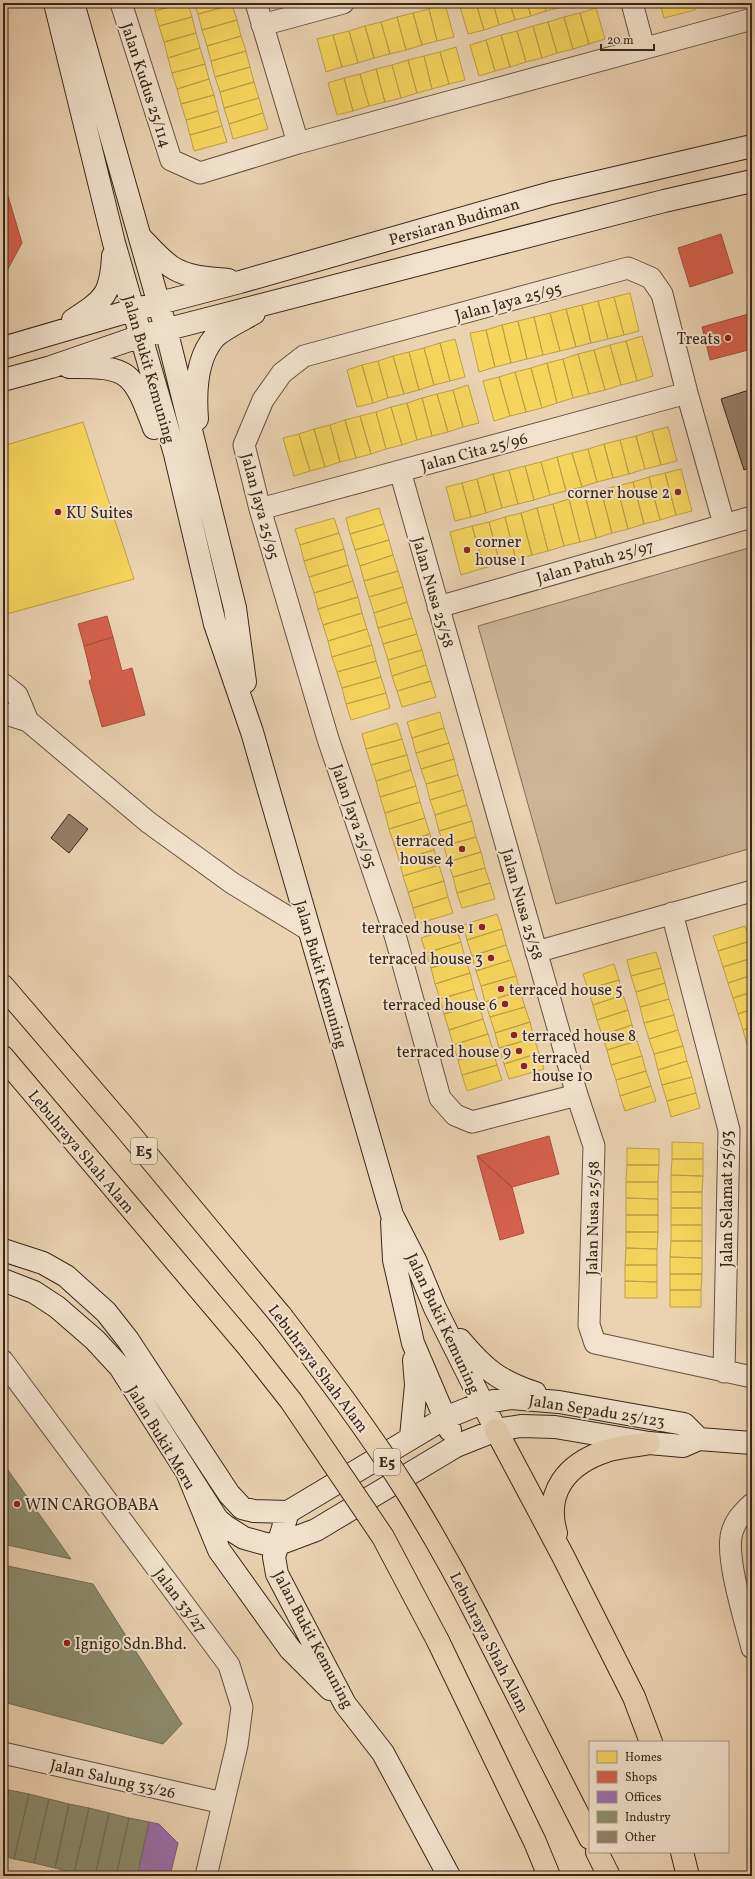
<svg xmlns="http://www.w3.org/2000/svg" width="755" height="1879" font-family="Vollkorn,serif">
  <rect width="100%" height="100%" fill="#ebd3b2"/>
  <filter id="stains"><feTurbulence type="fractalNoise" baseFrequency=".005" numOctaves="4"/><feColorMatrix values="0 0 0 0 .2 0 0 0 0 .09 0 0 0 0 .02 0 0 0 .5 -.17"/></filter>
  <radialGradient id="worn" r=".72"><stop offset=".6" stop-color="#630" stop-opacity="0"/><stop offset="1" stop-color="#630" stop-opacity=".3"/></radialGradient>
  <path fill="#cdb698" stroke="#826e59" d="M752 547V848L556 904 478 626Z"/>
  <path fill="#f6d55c" stroke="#bda148" d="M153 3H182L155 11Z
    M182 3H188L192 17 159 26 155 11Z
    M194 3H232V5L198 14Z
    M459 3H476L484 30 468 34Z
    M476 3H493L499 25 484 30Z
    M493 3H510L515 20 499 25Z
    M510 3H527L531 16 515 20Z
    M527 3H544L546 11 531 16Z
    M544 3H561L562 7 546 11Z
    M660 3H693L695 10 664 18Z
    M445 4 454 37 437 41 429 9Z
    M232 5 237 20 202 30 198 14Z
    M596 8 605 39 589 44 580 13Z
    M429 9 437 41 422 45 413 13Z
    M413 13 422 45 406 50 397 17Z
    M580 13 589 44 573 49 564 17Z
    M192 17 196 33 164 42 159 26Z
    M397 17 406 50 390 54 381 22Z
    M564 17 573 49 557 53 548 22Z
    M237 20 241 36 207 46 202 30Z
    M381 22 390 54 374 58 365 26Z
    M548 22 557 53 542 58 533 26Z
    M365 26 374 58 358 63 349 31Z
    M533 26 542 58 526 62 517 31Z
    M349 31 358 63 342 67 333 35Z
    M517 31 526 62 510 67 501 35Z
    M196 33 200 48 168 58 164 42Z
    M333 35 342 67 326 72 317 39Z
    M501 35 510 67 495 71 486 40Z
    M241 36 246 51 211 61 207 46Z
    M486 40 495 71 479 76 470 45Z
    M456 47 465 80 449 84 440 52Z
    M200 48 205 64 172 73 168 58Z
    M246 51 250 67 215 77 211 61Z
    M440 52 449 84 432 89 424 56Z
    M424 56 432 89 417 93 408 60Z
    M408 60 417 93 401 98 392 65Z
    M205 64 209 79 177 89 172 73Z
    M392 65 401 98 385 102 376 69Z
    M250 67 254 82 220 92 215 77Z
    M376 69 385 102 369 106 360 74Z
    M360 74 369 106 353 111 344 78Z
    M344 78 353 111 337 115 328 83Z
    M209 79 214 95 181 104 177 89Z
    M254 82 259 98 224 108 220 92Z
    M214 95 218 111 186 120 181 104Z
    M259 98 263 113 229 124 224 108Z
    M218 111 222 126 190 135 186 120Z
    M263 113 268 129 233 139 229 124Z
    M222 126 227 142 194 151 190 135Z
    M630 293 639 331 624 335 614 297Z
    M614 297 624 335 608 339 598 301Z
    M598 301 608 339 591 343 582 305Z
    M582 305 591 343 576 347 566 309Z
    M566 309 576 347 560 351 550 313Z
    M550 313 560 351 543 355 534 317Z
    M534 317 543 355 527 359 518 321Z
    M518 321 527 359 511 363 502 325Z
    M502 325 511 363 495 367 486 330Z
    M486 330 495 367 479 372 470 333Z
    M642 336 653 376 637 381 626 341Z
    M455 339 465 377 450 381 440 343Z
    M626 341 637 381 621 385 610 345Z
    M440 343 450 381 434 385 424 348Z
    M610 345 621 385 605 390 594 350Z
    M424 348 434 385 419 390 409 352Z
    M594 350 605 390 589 394 578 354Z
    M409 352 419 390 404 394 393 356Z
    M578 354 589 394 573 398 563 359Z
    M393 356 404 394 388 398 378 361Z
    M563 359 573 398 557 403 547 363Z
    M378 361 388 398 373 403 362 365Z
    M547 363 557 403 542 408 531 368Z
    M362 365 373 403 357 407 347 370Z
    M531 368 542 408 526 412 515 372Z
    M515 372 526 412 510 416 499 377Z
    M499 377 510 416 494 421 483 381Z
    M468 385 479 423 463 427 453 390Z
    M453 390 463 427 448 432 437 394Z
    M437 394 448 432 432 436 422 398Z
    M422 398 432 436 417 440 407 403Z
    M407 403 417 440 402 445 391 407Z
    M391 407 402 445 386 449 376 412Z
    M376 412 386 449 371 454 360 416Z
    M360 416 371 454 356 458 345 420Z
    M345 420 356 458 340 462 330 425Z
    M83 422 134 579 3 615V446Z
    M330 425 340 462 325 467 314 429Z
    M668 427 677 461 661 465 652 431Z
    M314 429 325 467 310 471 299 434Z
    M652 431 661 465 645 469 636 436Z
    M299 434 310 471 294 476 283 438Z
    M636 436 645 469 629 474 620 440Z
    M620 440 629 474 613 478 604 444Z
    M604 444 613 478 597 482 588 449Z
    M588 449 597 482 582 487 572 453Z
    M572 453 582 487 566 491 557 457Z
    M557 457 566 491 550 495 541 462Z
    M541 462 550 495 534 500 525 466Z
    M525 466 534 500 518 504 509 470Z
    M681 469 692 511 676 515 665 473Z
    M509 470 518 504 502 508 493 474Z
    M665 473 676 515 660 520 649 477Z
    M493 474 502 508 486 513 477 479Z
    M649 477 660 520 644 524 633 482Z
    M477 479 486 513 471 517 462 483Z
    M633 482 644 524 628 529 617 486Z
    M462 483 471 517 455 521 446 487Z
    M617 486 628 529 612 533 601 490Z
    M601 490 612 533 596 538 585 495Z
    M585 495 596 538 580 542 569 499Z
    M569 499 580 542 564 546 553 504Z
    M553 504 564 546 548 551 537 508Z
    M379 508 384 524 350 534 346 518Z
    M537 508 548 551 532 555 521 513Z
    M521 513 532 555 516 560 505 517Z
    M505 517 516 560 500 564 489 522Z
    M334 518 339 533 300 545 295 529Z
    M489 522 500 564 484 568 472 526Z
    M384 524 389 540 355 550 350 534Z
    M472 526 484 568 461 575 450 532Z
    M339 533 344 549 304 561 300 545Z
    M389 540 393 555 360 566 355 550Z
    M344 549 348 565 309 577 304 561Z
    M393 555 398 571 364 581 360 566Z
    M348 565 353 581 314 593 309 577Z
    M398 571 403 587 369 597 364 581Z
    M353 581 358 597 318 609 314 593Z
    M403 587 407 602 374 613 369 597Z
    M358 597 362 613 323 625 318 609Z
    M407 602 412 618 378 628 374 613Z
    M362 613 367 629 328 641 323 625Z
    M412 618 417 634 383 644 378 628Z
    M367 629 372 645 332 657 328 641Z
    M417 634 422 650 388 660 383 644Z
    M372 645 376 661 337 672 332 657Z
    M422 650 426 665 392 676 388 660Z
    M376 661 381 677 342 688 337 672Z
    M426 665 431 681 397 691 392 676Z
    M381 677 386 693 346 704 342 688Z
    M431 681 436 697 402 707 397 691Z
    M386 693 390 708 351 720 346 704Z
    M440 712 444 728 412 738 407 722Z
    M397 723 402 739 366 749 362 734Z
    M444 728 449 743 416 753 412 738Z
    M402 739 407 755 371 765 366 749Z
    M449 743 454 759 421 769 416 753Z
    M407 755 411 770 376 781 371 765Z
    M454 759 458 775 426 784 421 769Z
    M411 770 416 786 380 797 376 781Z
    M458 775 463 790 430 800 426 784Z
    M416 786 420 802 385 813 380 797Z
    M463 790 467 805 435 815 430 800Z
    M420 802 425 818 389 829 385 813Z
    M467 805 472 821 439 831 435 815Z
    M425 818 430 834 394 844 389 829Z
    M472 821 476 837 444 846 439 831Z
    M430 834 434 850 399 860 394 844Z
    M476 837 481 852 448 862 444 846Z
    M434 850 439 865 403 876 399 860Z
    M481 852 485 868 453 877 448 862Z
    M439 865 444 881 408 892 403 876Z
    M485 868 490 883 457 893 453 877Z
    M444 881 448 897 413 908 408 892Z
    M490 883 495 899 462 908 457 893Z
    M448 897 453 913 417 924 413 908Z
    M497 914 502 929 467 940 463 925Z
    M745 926 750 941 718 951 713 936Z
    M456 927 461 942 426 953 421 938Z
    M502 929 506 945 472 956 467 940Z
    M750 941 752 958 723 967 718 951Z
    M461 942 465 958 431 968 426 953Z
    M506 945 511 960 476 971 472 956Z
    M656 952 661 968 631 976 627 960Z
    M465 958 470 973 435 984 431 968Z
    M752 958V975L728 983 723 967Z
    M511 960 516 976 481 986 476 971Z
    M614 964 619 980 588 989 583 974Z
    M661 968 665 983 636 992 631 976Z
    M470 973 474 989 440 999 435 984Z
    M752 975V992L733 998 728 983Z
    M516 976 520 991 485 1002 481 986Z
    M619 980 623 995 593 1005 588 989Z
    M665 983 669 999 640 1007 636 992Z
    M474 989 479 1004 444 1014 440 999Z
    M520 991 525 1007 490 1017 485 1002Z
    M752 992V1009L738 1014 733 998Z
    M623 995 628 1010 597 1020 593 1005Z
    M669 999 674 1015 644 1023 640 1007Z
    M479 1004 483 1019 449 1030 444 1014Z
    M525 1007 530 1022 495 1033 490 1017Z
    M752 1009V1027L743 1030 738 1014Z
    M628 1010 632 1025 602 1035 597 1020Z
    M674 1015 678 1030 649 1039 644 1023Z
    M483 1019 488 1034 453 1045 449 1030Z
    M530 1022 534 1038 499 1048 495 1033Z
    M632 1025 637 1041 607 1050 602 1035Z
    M752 1027V1044L747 1045 743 1030Z
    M678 1030 683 1046 654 1054 649 1039Z
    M488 1034 493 1050 458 1060 453 1045Z
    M534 1038 539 1053 504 1064 499 1048Z
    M637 1041 642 1056 611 1065 607 1050Z
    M683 1046 687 1061 658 1070 654 1054Z
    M493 1050 497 1065 462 1075 458 1060Z
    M539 1053 544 1069 509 1079 504 1064Z
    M642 1056 646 1071 616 1080 611 1065Z
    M687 1061 692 1077 662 1085 658 1070Z
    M497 1065 502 1080 467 1091 462 1075Z
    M646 1071 651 1086 620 1096 616 1080Z
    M692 1077 696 1093 667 1101 662 1085Z
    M651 1086 656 1101 625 1111 620 1096Z
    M696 1093 700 1108 671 1117 667 1101Z
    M672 1142 703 1143V1159H672Z
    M627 1148 659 1149V1165H627Z
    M672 1159H703V1176L671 1175Z
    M627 1165H659L658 1182H626Z
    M671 1175 703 1176 702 1192H671Z
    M626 1182H658V1199L626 1198Z
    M671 1192H702V1208H671Z
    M626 1198 658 1199V1215H626Z
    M671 1208H702V1225H671Z
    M626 1215H658V1232H626Z
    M671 1225H702V1241H671Z
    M626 1232H658L657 1249 626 1248Z
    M671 1241H702V1258L670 1257Z
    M626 1248 657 1249V1265H625Z
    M670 1257 702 1258V1274H670Z
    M625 1265H657V1282L625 1281Z
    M670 1274H702L701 1290H670Z
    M625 1281 657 1282V1298H625Z
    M670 1290H701V1307H670Z"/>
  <path fill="#d6604d" stroke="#a74f3e" d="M3 179 22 243 3 278Z
    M721 234 733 273 690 287 678 248Z
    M752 313V349L710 360 702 327Z
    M107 616 113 637 84 646 78 624Z
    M113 637 122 671 132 668 145 715 102 727 89 681 92 679 84 646Z
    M549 1136 559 1174 512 1187 477 1156Z
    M477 1156 512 1187 524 1233 500 1240Z"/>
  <path fill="#9970ab" stroke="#7c5a80" d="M149 1822 159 1824 178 1843 170 1876H137Z"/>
  <path fill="#8c8c6e" stroke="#736e55" d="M3 1463 71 1559 3 1544Z
    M3 1565 93 1584 182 1724 163 1744 3 1702Z
    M3 1788 9 1790 3 1817Z
    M9 1790 29 1794 14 1859 3 1856V1817Z
    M29 1794 49 1799 34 1863 14 1859Z
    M49 1799 69 1804 55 1868 34 1863Z
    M69 1804 89 1808 74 1873 55 1868Z
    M89 1808 109 1813 95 1876 74 1873Z
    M109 1813 129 1818 116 1876H95Z
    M129 1818 149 1822 137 1876H116Z"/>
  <path fill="#958069" stroke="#38271a" d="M749 390 752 398V467L744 470 721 399Z
    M69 814 88 829 69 853 51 838Z"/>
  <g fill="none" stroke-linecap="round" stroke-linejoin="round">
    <defs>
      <path id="street" d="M121 3 171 160 200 173 298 143 752 19
        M256 3 298 143
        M632 3 644 48
        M262 25 343 3
        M400 471 577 1095 594 1146 589 1325 595 1343 752 1377
        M260 509 687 393
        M438 607 752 517
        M3 684 17 695 28 721
        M3 713 28 721 148 822 232 883 309 930
        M672 913 729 1130 724 1372
        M536 952 752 891
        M577 1095 472 1122 455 1115 440 1098 395 935 328 739 260 509 244 445 263 400 282 373 304 356 628 268 651 278 662 294 687 393 724 524
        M3 1361 229 1665 242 1707 237 1745 206 1876
        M752 1504C742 1513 733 1523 731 1537 727 1563 745 1620 752 1648
        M3 1753 223 1803"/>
      <path id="secondary" d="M55 3 114 243 175 454 215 624 252 732 392 1215 416 1262 435 1308 496 1430
        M73 3 166 329 235 608 245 682
        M140 237C151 248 162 262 175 269 191 278 211 278 228 280
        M73 320C104 300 111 295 113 256
        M3 348 133 310 240 282 551 193 752 146
        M69 367C130 366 133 372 154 428
        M3 380 51 367 141 336 664 201 752 181
        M197 419C195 393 196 359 214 338 221 330 244 319 254 313
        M392 1222 394 1260 413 1343 450 1430
        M3 1250 43 1263 66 1276 106 1312 128 1340 229 1494 242 1508 254 1511 288 1512
        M3 1280 34 1292 57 1307 95 1340 120 1367 187 1472 219 1550 290 1649 330 1689
        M460 1340C484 1369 499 1381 535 1393
        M411 1437 416 1385 414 1360
        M187 1472 217 1519 225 1526 244 1538 266 1544 276 1545 316 1530 456 1446 496 1430 521 1426 555 1427 649 1443 683 1446 699 1439 752 1443
        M449 1876 383 1753 345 1704 277 1574 274 1557 288 1512 445 1418 482 1403 511 1398 559 1402 684 1424 699 1439"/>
      <path id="highway" d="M3 986 124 1127 282 1317
        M3 1057 250 1349
        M496 1430 563 1556 634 1697 651 1742
        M556 1533C544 1492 567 1464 606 1451 619 1447 635 1446 649 1443
        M477 1616 590 1838
        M438 1641 535 1842 549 1876
        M597 1852 609 1876
        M682 1852 688 1876"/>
    </defs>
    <use href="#street" stroke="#655240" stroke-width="23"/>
    <use href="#secondary" stroke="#38271a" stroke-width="24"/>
    <use href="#highway" stroke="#38271a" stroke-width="24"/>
    <use href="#street" stroke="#f2e2cd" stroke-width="21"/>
    <use href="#secondary" stroke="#f2e2cd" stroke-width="22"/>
    <use href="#highway" stroke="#ebd3b2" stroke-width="22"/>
    <defs>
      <path id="highway-bridge" d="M282 1317C326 1375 370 1433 409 1495 433 1534 456 1575 477 1616
        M250 1349 291 1401 383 1537 438 1641"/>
    </defs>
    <use href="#highway-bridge" stroke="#38271a" stroke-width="24" stroke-linecap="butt"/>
    <use href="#highway-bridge" stroke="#ebd3b2" stroke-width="22"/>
  </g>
  <g fill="#8f2418" stroke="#f2e2cd" stroke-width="1.5">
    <circle cx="728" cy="338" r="4"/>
    <circle cx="678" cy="492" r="4"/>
    <circle cx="58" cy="512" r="4"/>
    <circle cx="467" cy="550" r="4"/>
    <circle cx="462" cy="849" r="4"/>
    <circle cx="482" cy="927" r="4"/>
    <circle cx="491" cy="958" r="4"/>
    <circle cx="501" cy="989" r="4"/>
    <circle cx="505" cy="1004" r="4"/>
    <circle cx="514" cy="1035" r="4"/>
    <circle cx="519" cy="1051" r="4"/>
    <circle cx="524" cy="1066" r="4"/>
    <circle cx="17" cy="1504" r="4"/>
    <circle cx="67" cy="1643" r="4"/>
  </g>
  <g text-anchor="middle" stroke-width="4" stroke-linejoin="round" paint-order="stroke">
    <g fill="#f2e2cd" stroke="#705f50" stroke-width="1">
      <rect x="131" y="1138" width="26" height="26" rx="3"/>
      <rect x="374" y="1449" width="26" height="26" rx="3"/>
    </g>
    <g font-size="15" font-weight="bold" fill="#38271a">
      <text x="144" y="1156">E5</text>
      <text x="387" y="1467">E5</text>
    </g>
    <g font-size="16" fill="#38271a" stroke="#f2e2cd">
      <text transform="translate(147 85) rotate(72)" y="6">Jalan Kudus 25/114</text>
      <text transform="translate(454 221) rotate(-16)" y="6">Persiaran Budiman</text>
      <text transform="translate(508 301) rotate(-15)" y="6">Jalan Jaya 25/95</text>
      <text transform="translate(150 369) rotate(74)" y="6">Jalan Bukit Kemuning</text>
      <text transform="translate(474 451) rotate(-15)" y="6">Jalan Cita 25/96</text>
      <text transform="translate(261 506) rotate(75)" y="6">Jalan Jaya 25/95</text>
      <text transform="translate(595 561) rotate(-16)" y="6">Jalan Patuh 25/97</text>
      <text transform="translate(434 592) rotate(74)" y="6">Jalan Nusa 25/58</text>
      <text transform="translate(355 816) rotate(71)" y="6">Jalan Jaya 25/95</text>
      <text transform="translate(523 904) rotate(74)" y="6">Jalan Nusa 25/58</text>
      <text transform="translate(322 974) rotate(74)" y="6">Jalan Bukit Kemuning</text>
      <text transform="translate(82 1151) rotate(50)" y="6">Lebuhraya Shah Alam</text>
      <text transform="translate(726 1199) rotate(-90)" y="6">Jalan Selamat 25/93</text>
      <text transform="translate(592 1218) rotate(-89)" y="6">Jalan Nusa 25/58</text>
      <text transform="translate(444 1323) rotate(65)" y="6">Jalan Bukit Kemuning</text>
      <text transform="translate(319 1368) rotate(53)" y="6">Lebuhraya Shah Alam</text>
      <text transform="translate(597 1410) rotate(9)" y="6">Jalan Sepadu 25/123</text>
      <text transform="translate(162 1437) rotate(59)" y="6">Jalan Bukit Meru</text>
      <text transform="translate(181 1600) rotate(53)" y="6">Jalan 33/27</text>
      <text transform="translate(314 1639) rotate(62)" y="6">Jalan Bukit Kemuning</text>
      <text transform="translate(490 1642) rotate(63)" y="6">Lebuhraya Shah Alam</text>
      <text transform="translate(113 1778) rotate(13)" y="6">Jalan Salung 33/26</text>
    </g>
    <g font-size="16" fill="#38271a" stroke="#f2e2cd" text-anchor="end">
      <text x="720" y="344">Treats</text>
      <text x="670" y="498">corner house 2</text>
      <text x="66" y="518" text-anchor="start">KU Suites</text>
      <text x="475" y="547" text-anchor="start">corner<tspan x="475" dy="18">house 1</tspan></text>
      <text x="454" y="846">terraced<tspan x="454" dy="18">house 4</tspan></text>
      <text x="474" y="933">terraced house 1</text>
      <text x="483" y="964">terraced house 3</text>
      <text x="509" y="995" text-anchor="start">terraced house 5</text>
      <text x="497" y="1010">terraced house 6</text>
      <text x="522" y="1041" text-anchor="start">terraced house 8</text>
      <text x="511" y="1057">terraced house 9</text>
      <text x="532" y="1063" text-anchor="start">terraced<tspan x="532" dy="18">house 10</tspan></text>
      <text x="25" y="1510" text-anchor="start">WIN CARGOBABA</text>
      <text x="75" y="1649" text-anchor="start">Ignigo Sdn.Bhd.</text>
    </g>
  </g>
  <rect width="755" height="1879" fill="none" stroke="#ebd3b2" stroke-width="16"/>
  <rect x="4" y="4" width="747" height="1871" fill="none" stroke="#38271a" stroke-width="2"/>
  <rect x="8" y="8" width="739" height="1863" fill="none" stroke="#38271a"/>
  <rect x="589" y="1741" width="140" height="112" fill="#f2e2cd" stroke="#a89785"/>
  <rect x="597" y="1751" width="20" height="12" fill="#f6d55c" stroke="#a89785"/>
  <text x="625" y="1761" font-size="12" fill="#38271a">Homes</text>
  <rect x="597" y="1771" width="20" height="12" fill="#d6604d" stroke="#a89785"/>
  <text x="625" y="1781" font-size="12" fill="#38271a">Shops</text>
  <rect x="597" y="1791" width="20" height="12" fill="#9970ab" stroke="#a89785"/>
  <text x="625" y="1801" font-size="12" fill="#38271a">Offices</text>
  <rect x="597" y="1811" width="20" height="12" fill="#8c8c6e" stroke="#a89785"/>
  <text x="625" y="1821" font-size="12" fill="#38271a">Industry</text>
  <rect x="597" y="1831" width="20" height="12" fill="#958069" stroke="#a89785"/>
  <text x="625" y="1841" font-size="12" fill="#38271a">Other</text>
  <path d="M601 44v6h53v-6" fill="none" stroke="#38271a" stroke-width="2"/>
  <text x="607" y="44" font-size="12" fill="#38271a" stroke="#f2e2cd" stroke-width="3" paint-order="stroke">20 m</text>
  <rect width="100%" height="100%" filter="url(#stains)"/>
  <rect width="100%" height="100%" fill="url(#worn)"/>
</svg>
